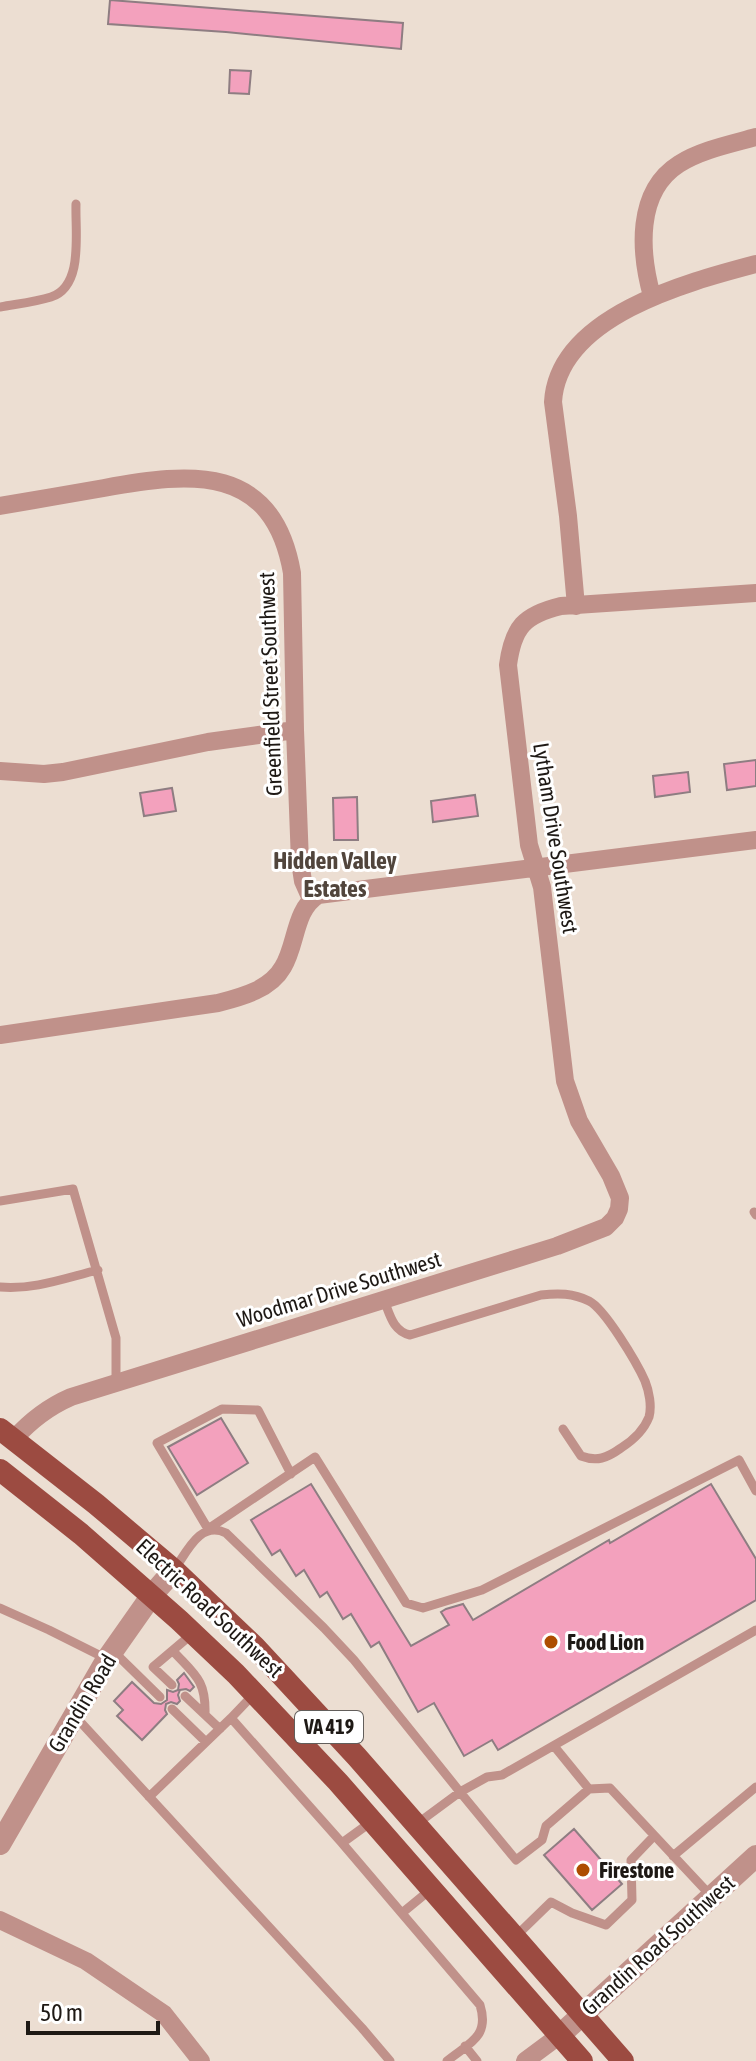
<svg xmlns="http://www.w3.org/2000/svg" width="756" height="2061" font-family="'Asap Condensed',sans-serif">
  <rect width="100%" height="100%" fill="#ecded2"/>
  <path fill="#f3a1bd" stroke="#8e7d82" stroke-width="2" d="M110 0 403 23 401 49 226 32 108 24Z
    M230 70 251 71 249 94 229 93Z
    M756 760V786L727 790 724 764Z
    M688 772 690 792 655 797 653 776Z
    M172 788 176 811 144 816 140 793Z
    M475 795 478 816 433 822 431 801Z
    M357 797 358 840H334L333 798Z
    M221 1418 248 1463 197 1495 168 1447Z
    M311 1484 411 1646 449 1625 441 1612 446 1609 463 1604 473 1620 609 1540 610 1543 711 1484 756 1559V1600L498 1750 492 1740 464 1756 434 1703 418 1712 379 1642 371 1647 351 1614 343 1619 327 1592 320 1597 304 1570 296 1576 280 1550 272 1555 251 1520Z
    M184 1673 194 1687 190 1691 186 1689 180 1690 178 1695 180 1701 177 1704 171 1702 166 1704 165 1710 167 1714 142 1740 117 1716 123 1710 114 1701 132 1682 154 1703 161 1704 167 1700V1690L173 1692 178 1690 179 1684 177 1680Z
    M574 1829 622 1884 592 1910 544 1855Z"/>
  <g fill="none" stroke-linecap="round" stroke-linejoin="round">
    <path stroke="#c0918a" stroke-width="9" d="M0 307C16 304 35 302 51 297 84 286 75 233 76 204
      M0 1201 73 1189 116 1338V1383
      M754 1212 756 1215
      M0 1287C34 1290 65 1278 98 1270
      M384 1300C390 1315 393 1331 410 1335L541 1295C558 1293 573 1293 589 1301 605 1309 637 1363 645 1381 649 1391 652 1406 649 1417 644 1430 632 1441 621 1448 607 1458 597 1462 581 1456L563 1429
      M291 1474 258 1410 222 1409 157 1443 208 1529 315 1457 406 1603 423 1608 482 1590 739 1460 756 1491
      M174 1570C187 1552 200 1520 226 1533L324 1628 354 1660 460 1792 487 1777 502 1775 756 1630
      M0 1608 49 1630 107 1659
      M113 1651 160 1697
      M173 1651C195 1675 206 1680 205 1714
      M172 1685 153 1667 192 1634
      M185 1696 220 1729
      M172 1709 206 1742
      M74 1715 362 2028 390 2061
      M231 1718 253 1695
      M554 1746 589 1789 610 1788 711 1896
      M149 1797 231 1718 342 1843 371 1822
      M418 1823 460 1792 516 1860 542 1840 546 1826 589 1789
      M342 1843 480 2005C490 2037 469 2043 447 2061
      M673 1856 756 1787
      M402 1913 430 1890
      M515 1937 551 1902 572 1913 606 1925 632 1900 631 1860 654 1836
      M465 2046 477 2061"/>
    <path stroke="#c0918a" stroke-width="18" d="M652 296C640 253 635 192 679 164 701 150 731 144 756 137
      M0 506C35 500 69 494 104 488 191 472 273 463 292 573L295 730 300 862 303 881 311 899
      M576 606 568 516 553 402C558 316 688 282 756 264
      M0 771 44 774 63 772 208 742 295 730
      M0 1035 218 1003C241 997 270 990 283 967 297 944 294 910 318 895L756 840
      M14 1439C31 1420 48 1407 71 1397L557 1246 606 1227 615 1218 619 1209 620 1198 611 1176 579 1121 565 1081 542 887 529 845 508 665C513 627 524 615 561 606L756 593
      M0 1920 86 1961 164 2014 201 2061
      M525 2061 560 2035"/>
    <path stroke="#c0918a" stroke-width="22" d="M0 1844 107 1659 152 1595 174 1570
      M560 2035 756 1856"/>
    <path stroke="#9c4b41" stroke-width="22" d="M0 1429 96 1504 174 1570 255 1647 357 1757 623 2061
      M0 1470 81 1534 179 1620 236 1674 338 1782 582 2061"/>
  </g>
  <g fill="#ad4d00" stroke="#fff" stroke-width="3">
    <circle cx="551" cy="1642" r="8"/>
    <circle cx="583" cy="1870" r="8"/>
  </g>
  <g text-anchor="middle" stroke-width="6" stroke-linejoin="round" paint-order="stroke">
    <rect fill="#fff" stroke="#625e5b" stroke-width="2" x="295" y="1711" width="68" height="32" rx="6"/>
    <g font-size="20" font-weight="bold" fill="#1e1915">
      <text x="329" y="1734">VA 419</text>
    </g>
    <g font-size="22" fill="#1e1915" stroke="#fff">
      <text transform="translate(270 684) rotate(-92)" y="8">Greenfield Street Southwest</text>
      <text transform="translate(556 838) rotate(81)" y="8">Lytham Drive Southwest</text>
      <text transform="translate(339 1289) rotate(-17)" y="8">Woodmar Drive Southwest</text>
      <text transform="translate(210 1608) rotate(43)" y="8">Electric Road Southwest</text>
      <text transform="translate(82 1703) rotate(-59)" y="8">Grandin Road</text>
      <text transform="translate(658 1945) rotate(-42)" y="8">Grandin Road Southwest</text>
    </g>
    <g font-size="22" font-weight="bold" fill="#1e1915" stroke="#fff" text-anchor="start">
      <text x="567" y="1650">Food Lion</text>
      <text x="599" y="1878">Firestone</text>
    </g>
    <g font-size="24" font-weight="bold" fill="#51453c" stroke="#fff">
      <text x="335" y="869">Hidden Valley<tspan x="335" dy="28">Estates</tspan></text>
    </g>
  </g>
  <path d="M28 2021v12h130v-12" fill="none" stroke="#1e1915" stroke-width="4"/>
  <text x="40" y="2021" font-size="24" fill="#1e1915" stroke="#ffffff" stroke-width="6" paint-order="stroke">50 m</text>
</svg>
